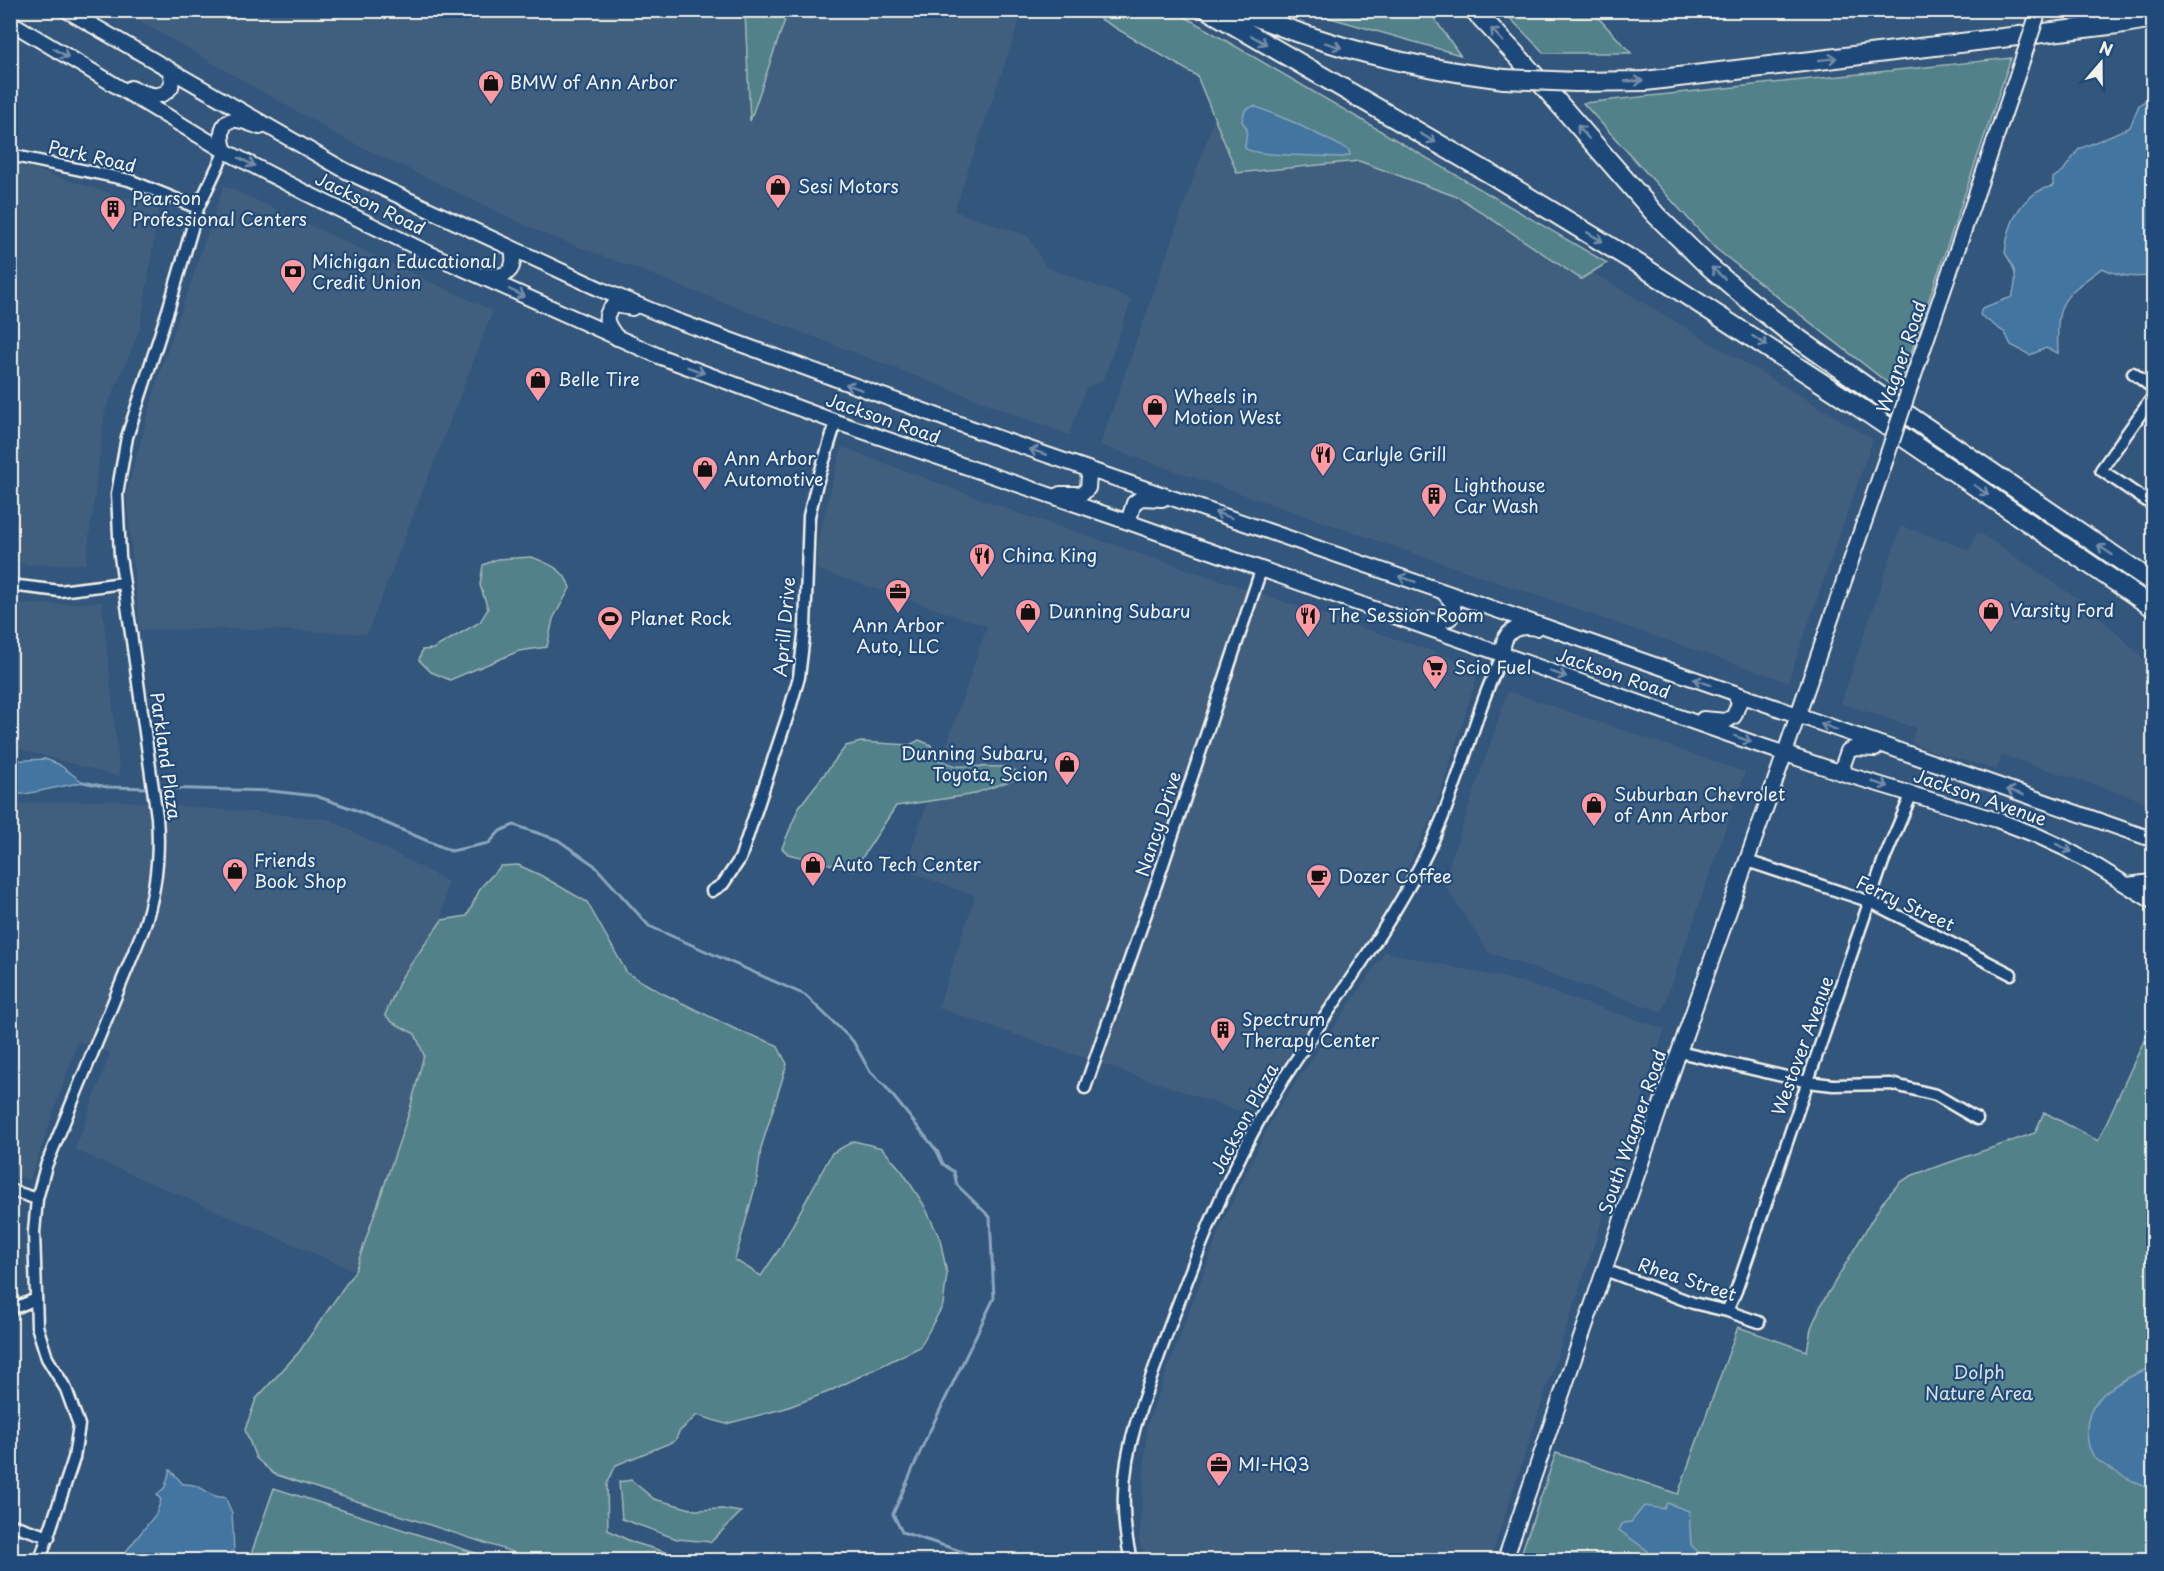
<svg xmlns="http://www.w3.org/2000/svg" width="2164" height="1571" font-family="'Playpen Sans',sans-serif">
  <rect width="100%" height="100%" fill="#33567c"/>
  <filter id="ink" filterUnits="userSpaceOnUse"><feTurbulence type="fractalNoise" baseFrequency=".0167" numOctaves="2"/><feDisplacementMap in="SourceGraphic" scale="12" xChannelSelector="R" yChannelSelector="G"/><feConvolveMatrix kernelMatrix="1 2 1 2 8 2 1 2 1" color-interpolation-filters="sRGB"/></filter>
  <g filter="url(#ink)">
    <path fill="#415e7e" d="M122 11H1023L954 211 1028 236 1046 267 1132 299 1103 380 1086 388 1069 435 540 232 343 138Z
      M1231 71 1565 256 1873 439 1788 682 1100 445Z
      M10 162 159 208 140 329 105 412 86 564 27 565 11 560Z
      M224 185 493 311 367 634 254 629 140 630 126 494 159 375Z
      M842 447 1021 514 1480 667 1434 813 1391 901 1344 976 1248 1114 938 1008 975 896 904 870 987 626 816 569 817 543Z
      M1901 526 1970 550 1977 531 2083 602 2153 667V804L2002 755 1996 770 1932 751 1911 742 1916 728 1841 703Z
      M10 601 26 605 102 602 120 777 11 747Z
      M1508 691 1745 772 1662 1012 1489 953 1443 883Z
      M114 800 329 819 447 881 442 920 401 978 392 1022 415 1034 424 1055 409 1113 355 1271 75 1150 110 1053 78 1041 30 1180 11 1174 10 804Z
      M1385 952 1522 982 1665 1029 1490 1560H1149L1139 1543 1147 1425 1223 1221 1275 1113Z"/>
    <path fill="#52818a" stroke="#a3b9b9" stroke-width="1.5" d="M745 11H788L750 121Z
      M1082 11H1175L1607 263 1581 279 1460 198 1359 161 1237 173 1197 76 1092 14Z
      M1306 11H1429L1460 55Z
      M1503 11H1592L1631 53H1544Z
      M2011 58 1898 391 1715 248 1583 103Z
      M532 557C549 564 565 569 570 588L553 619 547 647 519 651 450 680 431 672 419 660 422 650 433 649 480 622 488 609 480 585 483 565 497 559Z
      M919 740 931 745 933 758 956 766 1005 767 1027 775 970 795 896 806 854 870 788 854 782 848 799 807 846 746 861 742 910 745Z
      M518 865 540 875 587 902 627 973 660 992 735 1029 777 1045 787 1064 761 1148 757 1180 735 1260 761 1276 780 1248 832 1153 854 1141 882 1148 902 1171 924 1205 940 1239 947 1274 943 1305 920 1347 828 1392 786 1408 726 1424 697 1415 679 1432 675 1441 616 1465 607 1484 608 1530 632 1542 692 1560H537L274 1474 256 1458 245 1430 256 1399 299 1352 355 1271 409 1113 424 1055 415 1034 392 1022 385 1015 401 978 442 920 467 916 481 887 501 866Z
      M2153 1021V1560H1519L1556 1453 1678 1494 1738 1327 1807 1351 1811 1328 1821 1305 1882 1203 1900 1182 1913 1175 2035 1133 2044 1112 2098 1141Z
      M631 1480 654 1499 695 1510 722 1509 741 1512 711 1542 677 1539 622 1519 619 1482Z
      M274 1488 497 1560H249Z"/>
    <path fill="#4374a0" stroke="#8aa6bd" stroke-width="1.5" d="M2152 96H2154L2153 275C2134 279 2120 276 2102 268 2061 298 2056 301 2058 353L2046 348 2030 355 2011 345 2005 333 1980 315 1982 308 2012 297C2018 277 2016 269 2005 253 2008 223 2021 193 2053 186V178L2063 171 2079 149 2130 127 2139 105Z
      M1254 106 1293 122 1349 150 1350 155 1343 157C1324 155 1255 157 1245 148L1247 129 1242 121 1245 110Z
      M45 759 58 764 83 782 25 794H11V761Z
      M2153 1366V1491C2136 1482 2116 1474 2100 1462 2090 1455 2088 1445 2087 1434 2085 1394 2123 1380 2153 1366Z
      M170 1470 183 1484C205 1483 207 1499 225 1497L232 1513 234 1551 225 1560H119L156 1514 161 1500 157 1495 165 1487Z
      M1667 1503 1689 1511 1691 1545 1706 1560H1649L1648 1551 1619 1530 1623 1523 1631 1522 1644 1506 1664 1509Z"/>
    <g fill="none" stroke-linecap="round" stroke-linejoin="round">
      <path stroke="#8aa6bd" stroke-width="3" d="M83 782 107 787 150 788
        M156 788 271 791 316 796 353 809 451 851 489 843 500 831 514 825 558 840 594 865 649 926 805 995 853 1041 869 1070 885 1086 937 1151 943 1164 954 1172 957 1185 990 1217 994 1298 925 1441 893 1514 902 1532 988 1560"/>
      <defs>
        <path id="street" d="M10 155 129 180 198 208
          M2133 373 2154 389
          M2154 395 2101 470 2154 506
          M10 585 60 591 123 583
          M1747 861 1871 902 2011 974
          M712 891 723 884 740 859 788 715 799 677 805 627 809 516 817 483 836 422
          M1679 1052 1808 1082 1833 1085 1891 1084 1936 1095 1977 1119
          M1085 1088 1158 879 1261 570
          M10 1190 37 1199
          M1605 1270 1693 1303 1727 1311 1759 1322
          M10 1310 36 1299
          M1727 1311 1736 1291 1883 862 1912 793
          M10 1524 49 1537
          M40 1560 74 1458 79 1425 66 1389 47 1358 37 1326 34 1232 37 1199 46 1166 143 930C156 893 160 856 157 817L120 556 117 494 127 437 169 307 198 208 225 151
          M1131 1560C1111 1477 1135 1424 1162 1347 1195 1257 1230 1165 1281 1083 1323 1017 1371 954 1409 886 1426 857 1440 827 1451 795 1469 749 1480 699 1503 655"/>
        <path id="secondary" d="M66 10 346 171 602 290 672 319 998 438 1549 628 2154 840
          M10 22 225 151 306 193 424 251 661 357 836 422 1128 522 1756 744 1845 774 1997 820 2036 835 2064 848 2096 866 2154 902
          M131 88C145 93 160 102 171 87L172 79 169 69
          M225 151C221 141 218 119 236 120 243 120 253 125 260 127
          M483 275C506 278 517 273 512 248
          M617 338C608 326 600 316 615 305L632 308
          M1911 384 2020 67
          M1060 494H1082L1088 488 1089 475 1085 468
          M1128 522 1134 503 1141 498 1162 499
          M1420 620 1439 622 1450 618C1457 607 1452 601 1444 593
          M1503 655C1501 633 1515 624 1536 628
          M1703 719 1726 721 1734 716 1739 703 1735 693
          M1845 774 1843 765 1848 751 1855 748 1875 749
          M2128 885 2151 882 2154 880
          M1505 1560 1679 1052 1779 770 1887 456"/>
        <path id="highway" d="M1208 10 1494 176 1640 265 1856 405 2154 608
          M1239 10C1328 47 1408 67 1504 79
          M1474 10 1520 59 1656 215 1705 263 1746 298 1789 332 1864 385 2154 583
          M1576 82 1645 81 2118 24 2154 18"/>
      </defs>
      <use href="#street" stroke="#f4f1e8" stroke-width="15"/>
      <use href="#secondary" stroke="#f4f1e8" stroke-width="18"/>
      <use href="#highway" stroke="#f4f1e8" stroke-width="22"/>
      <use href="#street" stroke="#1f4a7a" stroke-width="10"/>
      <use href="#secondary" stroke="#1f4a7a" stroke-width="14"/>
      <use href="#highway" stroke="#1f4a7a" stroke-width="18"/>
      <defs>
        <path id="secondary-bridge" d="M2020 67 2039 10
          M1887 456 1911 384"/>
        <path id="highway-bridge" d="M1504 79 1576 82"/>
      </defs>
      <use href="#secondary-bridge" stroke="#f4f1e8" stroke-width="18" stroke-linecap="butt"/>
      <use href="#highway-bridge" stroke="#f4f1e8" stroke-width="22" stroke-linecap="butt"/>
      <use href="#secondary-bridge" stroke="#1f4a7a" stroke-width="14"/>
      <use href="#highway-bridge" stroke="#1f4a7a" stroke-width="18"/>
    </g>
    <defs><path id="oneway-shaft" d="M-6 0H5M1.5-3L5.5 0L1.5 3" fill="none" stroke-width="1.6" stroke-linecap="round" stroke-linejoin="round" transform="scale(1.5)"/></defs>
    <g stroke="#748da6">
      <use href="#oneway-shaft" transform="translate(1497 35) rotate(-133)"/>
      <use href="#oneway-shaft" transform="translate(1259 40) rotate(30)"/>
      <use href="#oneway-shaft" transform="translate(1333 45) rotate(17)"/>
      <use href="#oneway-shaft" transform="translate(61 53) rotate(31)"/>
      <use href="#oneway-shaft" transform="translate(1828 59) rotate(-7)"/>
      <use href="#oneway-shaft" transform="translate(1634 81) rotate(-2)"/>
      <use href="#oneway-shaft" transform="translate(1583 132) rotate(-131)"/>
      <use href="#oneway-shaft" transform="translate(1428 138) rotate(30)"/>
      <use href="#oneway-shaft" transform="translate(247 162) rotate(27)"/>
      <use href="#oneway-shaft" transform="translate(1595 237) rotate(31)"/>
      <use href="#oneway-shaft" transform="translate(1718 273) rotate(-139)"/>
      <use href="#oneway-shaft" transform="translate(517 293) rotate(25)"/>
      <use href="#oneway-shaft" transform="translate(1760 341) rotate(33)"/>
      <use href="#oneway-shaft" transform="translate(696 370) rotate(20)"/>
      <use href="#oneway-shaft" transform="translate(854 387) rotate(-160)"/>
      <use href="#oneway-shaft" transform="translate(1038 452) rotate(-161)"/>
      <use href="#oneway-shaft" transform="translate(1981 490) rotate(35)"/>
      <use href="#oneway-shaft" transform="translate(1223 515) rotate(-161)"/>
      <use href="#oneway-shaft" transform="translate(2105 550) rotate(-146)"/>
      <use href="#oneway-shaft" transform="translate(1407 579) rotate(-161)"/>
      <use href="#oneway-shaft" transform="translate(1558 674) rotate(19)"/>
      <use href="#oneway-shaft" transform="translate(1702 682) rotate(-161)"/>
      <use href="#oneway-shaft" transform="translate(1829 727) rotate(-160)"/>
      <use href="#oneway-shaft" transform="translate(1743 739) rotate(20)"/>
      <use href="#oneway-shaft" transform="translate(1880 784) rotate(16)"/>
      <use href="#oneway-shaft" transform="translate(2015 792) rotate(-161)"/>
      <use href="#oneway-shaft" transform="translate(2064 848) rotate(27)"/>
    </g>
  </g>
  <defs>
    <symbol id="shop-pin" viewBox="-11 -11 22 30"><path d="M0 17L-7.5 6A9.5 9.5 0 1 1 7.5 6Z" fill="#ff9aa2" stroke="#1f4a7a"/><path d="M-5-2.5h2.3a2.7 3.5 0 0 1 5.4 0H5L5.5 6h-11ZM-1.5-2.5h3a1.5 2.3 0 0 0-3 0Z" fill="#111"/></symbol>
    <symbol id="building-pin" viewBox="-11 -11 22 30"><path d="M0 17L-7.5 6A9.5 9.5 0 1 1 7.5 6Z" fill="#ff9aa2" stroke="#1f4a7a"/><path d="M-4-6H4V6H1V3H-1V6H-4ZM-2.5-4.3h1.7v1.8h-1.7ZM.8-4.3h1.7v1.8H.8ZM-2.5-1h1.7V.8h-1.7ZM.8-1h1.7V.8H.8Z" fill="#111"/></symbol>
    <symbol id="bank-pin" viewBox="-11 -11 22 30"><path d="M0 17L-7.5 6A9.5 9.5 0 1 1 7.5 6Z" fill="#ff9aa2" stroke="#1f4a7a"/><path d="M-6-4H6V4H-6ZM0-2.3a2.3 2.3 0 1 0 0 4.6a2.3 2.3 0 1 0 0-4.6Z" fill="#111"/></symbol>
    <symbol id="restaurant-pin" viewBox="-11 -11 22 30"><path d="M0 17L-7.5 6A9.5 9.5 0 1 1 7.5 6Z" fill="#ff9aa2" stroke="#1f4a7a"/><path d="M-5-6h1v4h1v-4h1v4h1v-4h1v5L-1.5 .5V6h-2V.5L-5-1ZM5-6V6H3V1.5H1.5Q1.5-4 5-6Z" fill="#111"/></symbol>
    <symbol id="office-pin" viewBox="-11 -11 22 30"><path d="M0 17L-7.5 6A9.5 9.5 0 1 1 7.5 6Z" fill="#ff9aa2" stroke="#1f4a7a"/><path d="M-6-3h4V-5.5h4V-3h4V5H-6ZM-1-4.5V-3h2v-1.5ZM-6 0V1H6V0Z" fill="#111"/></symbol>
    <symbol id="stadium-pin" viewBox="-11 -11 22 30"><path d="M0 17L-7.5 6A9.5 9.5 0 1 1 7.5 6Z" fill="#ff9aa2" stroke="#1f4a7a"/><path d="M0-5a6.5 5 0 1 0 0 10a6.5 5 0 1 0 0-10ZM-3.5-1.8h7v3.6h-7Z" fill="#111"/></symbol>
    <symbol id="supermarket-pin" viewBox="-11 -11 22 30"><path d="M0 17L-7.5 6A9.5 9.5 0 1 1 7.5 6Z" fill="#ff9aa2" stroke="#1f4a7a"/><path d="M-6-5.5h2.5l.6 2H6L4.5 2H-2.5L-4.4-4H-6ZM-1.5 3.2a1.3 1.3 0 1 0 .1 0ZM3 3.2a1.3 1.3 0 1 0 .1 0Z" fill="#111"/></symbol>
    <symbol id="cafe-pin" viewBox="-11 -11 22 30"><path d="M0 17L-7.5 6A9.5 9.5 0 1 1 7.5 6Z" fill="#ff9aa2" stroke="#1f4a7a"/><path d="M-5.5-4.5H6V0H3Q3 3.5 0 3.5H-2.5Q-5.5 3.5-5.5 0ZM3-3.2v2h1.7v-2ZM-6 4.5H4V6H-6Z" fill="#111"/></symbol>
  </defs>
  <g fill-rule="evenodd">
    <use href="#shop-pin" x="476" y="68" width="30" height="40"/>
    <use href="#shop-pin" x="763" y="172" width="30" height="40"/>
    <use href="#building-pin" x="98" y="194" width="30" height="40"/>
    <use href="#bank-pin" x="278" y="257" width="30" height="40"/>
    <use href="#shop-pin" x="523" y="365" width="30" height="40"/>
    <use href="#shop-pin" x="1140" y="392" width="30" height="40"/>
    <use href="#restaurant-pin" x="1308" y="440" width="30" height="40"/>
    <use href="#shop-pin" x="690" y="454" width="30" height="40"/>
    <use href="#building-pin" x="1419" y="481" width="30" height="40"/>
    <use href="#restaurant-pin" x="967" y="541" width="30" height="40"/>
    <use href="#office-pin" x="883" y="577" width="30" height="40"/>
    <use href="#shop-pin" x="1976" y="596" width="30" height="40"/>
    <use href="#shop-pin" x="1013" y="597" width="30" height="40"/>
    <use href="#restaurant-pin" x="1293" y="601" width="30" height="40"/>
    <use href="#stadium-pin" x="595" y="604" width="30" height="40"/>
    <use href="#supermarket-pin" x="1420" y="653" width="30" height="40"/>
    <use href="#shop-pin" x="1052" y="749" width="30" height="40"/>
    <use href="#shop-pin" x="1579" y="790" width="30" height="40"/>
    <use href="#shop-pin" x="798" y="850" width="30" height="40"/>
    <use href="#shop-pin" x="220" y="856" width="30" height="40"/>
    <use href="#cafe-pin" x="1304" y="862" width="30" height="40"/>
    <use href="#building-pin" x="1208" y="1015" width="30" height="40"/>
    <use href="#office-pin" x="1204" y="1450" width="30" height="40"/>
  </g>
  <g text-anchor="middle" stroke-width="4.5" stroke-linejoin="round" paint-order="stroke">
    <g font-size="18" fill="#f4f1e8" stroke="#1f4a7a" text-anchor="start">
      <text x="510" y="89">BMW of Ann Arbor</text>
      <text x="798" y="193">Sesi Motors</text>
      <text x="132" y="205">Pearson<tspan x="132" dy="21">Professional Centers</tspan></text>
      <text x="312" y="268">Michigan Educational<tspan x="312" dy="21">Credit Union</tspan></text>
      <text x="558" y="386">Belle Tire</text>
      <text x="1174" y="403">Wheels in<tspan x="1174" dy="21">Motion West</tspan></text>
      <text x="1342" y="461">Carlyle Grill</text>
      <text x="724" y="465">Ann Arbor<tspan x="724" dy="21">Automotive</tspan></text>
      <text x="1454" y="492">Lighthouse<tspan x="1454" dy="21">Car Wash</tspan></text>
      <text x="1002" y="562">China King</text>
      <text x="2010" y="617">Varsity Ford</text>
      <text x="1048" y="618">Dunning Subaru</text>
      <text x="1328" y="622">The Session Room</text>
      <text x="630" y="625">Planet Rock</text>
      <text x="898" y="632" text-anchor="middle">Ann Arbor<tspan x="898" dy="21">Auto, LLC</tspan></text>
      <text x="1454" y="674">Scio Fuel</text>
      <text x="1048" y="760" text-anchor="end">Dunning Subaru,<tspan x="1048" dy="21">Toyota, Scion</tspan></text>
      <text x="1614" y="801">Suburban Chevrolet<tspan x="1614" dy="21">of Ann Arbor</tspan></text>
      <text x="254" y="867">Friends<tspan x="254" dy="21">Book Shop</tspan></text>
      <text x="832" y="871">Auto Tech Center</text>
      <text x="1338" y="883">Dozer Coffee</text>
      <text x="1242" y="1026">Spectrum<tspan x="1242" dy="21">Therapy Center</tspan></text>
      <text x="1238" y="1471">MI-HQ3</text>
    </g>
    <g font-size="18" fill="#f4f1e8" stroke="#1f4a7a">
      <text transform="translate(92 157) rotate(13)" y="6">Park Road</text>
      <text transform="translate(370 204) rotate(26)" y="6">Jackson Road</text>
      <text transform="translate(1902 357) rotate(-71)" y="6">Wagner Road</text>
      <text transform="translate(883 419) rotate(19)" y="6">Jackson Road</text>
      <text transform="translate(785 627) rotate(-85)" y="6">Aprill Drive</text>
      <text transform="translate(1613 674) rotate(19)" y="6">Jackson Road</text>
      <text transform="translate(165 756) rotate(82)" y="6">Parkland Plaza</text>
      <text transform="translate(1980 798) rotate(19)" y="6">Jackson Avenue</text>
      <text transform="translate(1159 824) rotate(-72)" y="6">Nancy Drive</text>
      <text transform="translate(1905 904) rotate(25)" y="6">Ferry Street</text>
      <text transform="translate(1803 1046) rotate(-70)" y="6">Westover Avenue</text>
      <text transform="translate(1245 1119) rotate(-62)" y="6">Jackson Plaza</text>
      <text transform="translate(1633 1132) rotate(-71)" y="6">South Wagner Road</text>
      <text transform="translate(1687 1280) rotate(18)" y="6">Rhea Street</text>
    </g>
    <g font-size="18" fill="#dce0da" stroke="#1f4a7a">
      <text x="1979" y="1379">Dolph<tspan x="1979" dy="21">Nature Area</tspan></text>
    </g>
  </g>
  <rect width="2164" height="1571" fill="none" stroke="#1f4a7a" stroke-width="36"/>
  <rect x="18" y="18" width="2128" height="1535" fill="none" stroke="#f4f1e8" stroke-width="2" filter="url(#ink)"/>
  <g transform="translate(2101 63) rotate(20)" stroke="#1f4a7a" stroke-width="4.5" paint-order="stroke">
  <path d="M0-4.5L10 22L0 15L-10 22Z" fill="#f4f1e8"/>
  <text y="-9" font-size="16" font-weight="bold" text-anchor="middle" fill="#f4f1e8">N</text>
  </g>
</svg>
